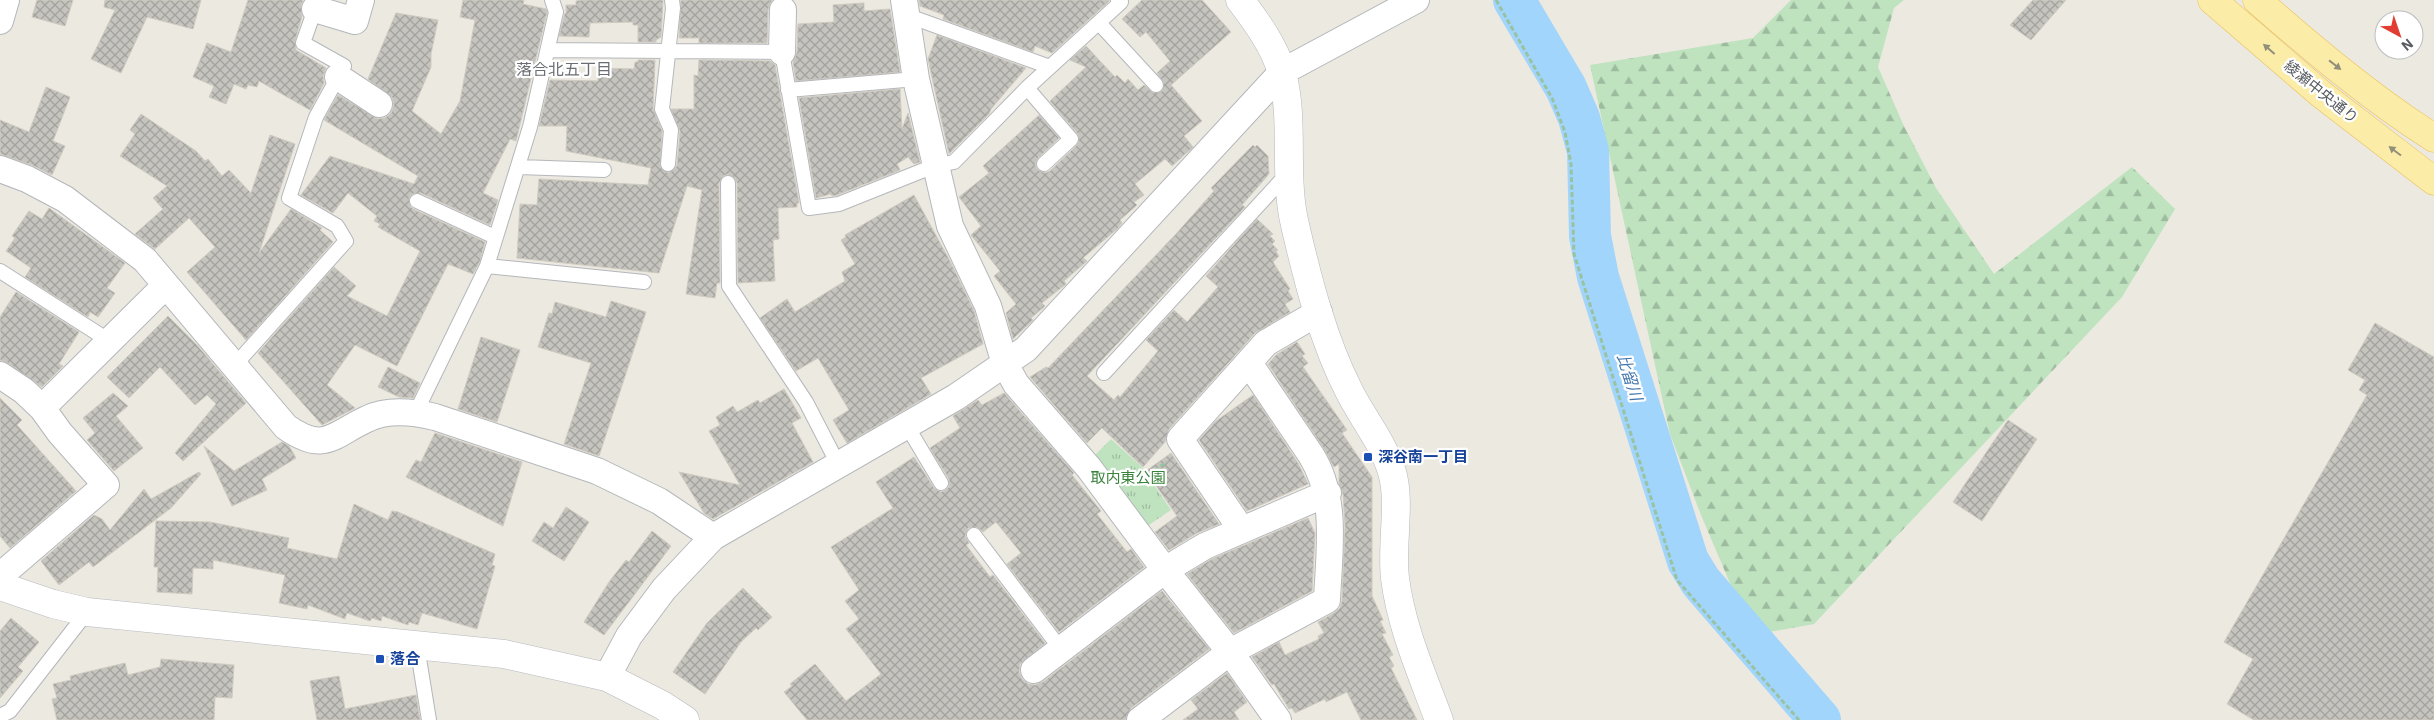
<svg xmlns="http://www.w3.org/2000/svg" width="2434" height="720" font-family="'IBM Plex Sans','Noto Sans JP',sans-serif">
  <defs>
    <pattern id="grass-tufts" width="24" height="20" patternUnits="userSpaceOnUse" patternTransform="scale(1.25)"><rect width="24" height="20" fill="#bee3be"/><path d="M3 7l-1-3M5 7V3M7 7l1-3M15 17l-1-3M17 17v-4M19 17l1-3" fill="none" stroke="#9dbb9e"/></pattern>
    <pattern id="forest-firs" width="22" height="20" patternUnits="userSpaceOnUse" patternTransform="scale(1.25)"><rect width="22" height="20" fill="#bee3be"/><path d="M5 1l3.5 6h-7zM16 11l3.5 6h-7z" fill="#9dbb9e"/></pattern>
    <pattern id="building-cross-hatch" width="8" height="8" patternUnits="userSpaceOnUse" patternTransform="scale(1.25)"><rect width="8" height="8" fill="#c6c4be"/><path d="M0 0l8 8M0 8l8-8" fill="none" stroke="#a4a29e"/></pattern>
  </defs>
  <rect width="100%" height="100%" fill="#ece9e1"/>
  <path fill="url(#grass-tufts)" d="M1111 439 1142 467 1171 510 1146 527 1090 460Z"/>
  <path fill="url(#forest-firs)" d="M1791 0H1904L1894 8 1878 67 1903 124 1936 188 1994 274 2132 167 2175 209 2122 297 1814 624 1752 635 1701 515 1670 434 1590 65 1753 38Z"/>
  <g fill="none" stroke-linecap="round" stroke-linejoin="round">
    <path stroke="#a2d5fb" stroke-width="42" d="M1514 0 1566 88 1579 118 1588 151 1590 236 1598 277 1688 561 1701 582 1820 720"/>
  </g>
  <path fill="url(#building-cross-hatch)" stroke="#d0cbc0" d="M37 0H73L65 26 32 17Z
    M105 0H201L193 29 147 17 121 73 91 59 115 10 104 7Z
    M248 0H303L301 5 302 16 295 41 296 50 326 68 323 76 324 83 310 110 259 81 257 87 248 85 246 89 234 84 226 104 209 97 214 86 193 77 207 43 231 52Z
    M463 0H524L523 4 546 9 547 12 516 141 510 139 483 193 498 200 490 225 421 193 412 194 409 198 410 206 413 209 485 242 480 261 473 274 448 264 397 366 355 345 327 385 355 408 322 425 258 353 334 267 356 286 347 296 387 316 420 251 378 227 380 224 374 221 377 216 348 193 333 213 301 195 330 156 414 184 418 176 324 120 338 95 378 119 385 118 391 113 394 105 392 97 368 79 396 13 438 20 431 54V67L412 111 441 134 460 101 475 20 460 17Z
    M582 0H663L661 37 656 40V42H638V25H633V22L590 23 589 37 559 36 565 13 566 14V5H576V1Z
    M681 0H772L768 10 767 43H699V38H679Z
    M919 0H1109V1L1052 53 1035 46 1033 52 943 19 944 15 920 6Z
    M1142 0H1202L1231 32 1171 85 1202 121 1184 136 1193 147 1172 166 1165 159 1135 184 1144 195 1134 202 1137 205 1120 220 1122 223 1117 229 1083 258 1087 261 1064 281 1066 284 1042 303 1045 306 1031 318 1033 320 1013 339 1006 313 1016 304 994 276 1000 271 971 235 981 226 959 197 989 173 983 166 1039 115 1059 138 1038 158 1035 165 1038 170 1045 173 1050 171 1077 145 1079 141 1078 134 1050 101 1086 67 1070 60 1086 46 1115 77 1117 75 1125 83 1128 79 1138 90 1144 85 1153 93 1162 91 1164 83 1157 73 1170 61 1146 32 1140 37 1122 19Z
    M2033 0H2066L2031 40 2010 25Z
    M864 3V11L890 9 900 72 796 81 793 62 797 52 798 24 834 22 833 5Z
    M937 35 1026 68 991 109 989 114 949 154 928 59Z
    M638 60H655L653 109 662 131 660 167 668 173 675 169 677 165 680 131 671 109H694V75L698 76 699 60 770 61 775 65 799 203H797V207L778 208 779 239 773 240 775 281 738 283 737 183 735 178 728 174 723 176 719 183 720 283H717L715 298 686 294 702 190 687 186 659 273 517 258 520 204 537 205 539 179 648 185 651 168 566 151 567 126H539L550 80 598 81V68L634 69 635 62H638Z
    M46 87 70 97 53 141 65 146 52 175 32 165 0 154V120L29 132Z
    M900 89 902 129 908 113 920 162 914 164 908 157 897 164 900 170 837 195 832 196 831 194 816 198 799 98Z
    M141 114 196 151 205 161 208 159 222 176 229 170 251 193 270 135 295 144 259 253 291 209 322 228 320 230 333 242 246 340 187 272 215 247 189 218 155 249 135 234 163 209 153 198 167 186 120 156 135 134 130 130Z
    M1253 145 1255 147 1257 145 1268 156 1269 174 1242 205 1245 207 1087 376 1114 400 1118 395 1120 397 1158 351 1146 340 1174 310 1187 322 1218 287 1206 276 1257 219 1273 234 1270 236 1275 241 1272 244 1278 250 1276 252 1279 256 1273 262 1290 289 1288 291 1293 299 1285 304 1290 312 1255 333 1169 429 1165 442 1143 467 1102 428 1087 443 1030 377 1046 367 1048 368 1176 234 1214 191 1211 188Z
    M914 195 951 263 974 311 983 344 921 378 931 394 847 443 833 420 849 410 818 358 796 371 760 318 787 299 795 312 845 281 842 272 855 264 841 240 846 237 845 235Z
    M49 208 125 263 107 288 115 293 98 317 90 312 88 317 25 277 31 268 6 251 15 238 12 236 29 211 42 219Z
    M16 292 79 332 59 364 63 366 42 387 8 363 0 360V317Z
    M611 301 646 312 599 456 564 444 591 363 538 347 549 313 552 314 555 302 606 317Z
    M168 316 197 345 246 403 183 461 175 453 216 404 207 395 195 405 160 367 129 398 107 377Z
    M2375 323 2434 357V720H2254L2227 704 2253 659 2224 642 2367 395 2359 390 2365 380 2348 370Z
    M481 337 520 350 497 422 458 409Z
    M1297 342 1305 354 1302 356 1308 363 1303 367 1347 430 1342 433 1372 477V596L1383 620 1380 621 1386 633 1382 634 1393 655 1389 657 1394 666 1391 668 1417 720H1361L1347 692 1326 702 1325 699 1295 713 1292 708 1289 709 1274 684 1272 685 1252 657 1279 642 1285 655 1319 639 1318 636 1324 633 1318 622 1334 613 1340 608 1342 601 1345 526 1343 494 1339 484V464L1334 467 1323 447 1268 364 1276 355Z
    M388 367 420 383 413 398 399 397 378 387Z
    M784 389 801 418 792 423 813 462 713 519 704 513 679 472 740 485 709 431 720 425 716 417 733 406 737 412 758 400 760 403Z
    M113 393 128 406 116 416 143 448 114 471 87 440 95 433 83 418Z
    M1004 393 1074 473 1072 475 1101 511 1097 514 1127 552 1131 549 1144 567 1059 632 1007 564 1021 553 996 522 983 532 977 527 968 528 965 536 969 543 966 545 990 577 993 575 1045 643 1020 664 1019 672 1022 679 1028 684 1035 685 1043 682 1162 591 1209 649 1131 708 1125 720H807L784 692 792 686 790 684 815 664 846 701 881 674 846 629 859 619 845 601 859 590 831 547 893 508 876 482 914 457 934 488 941 492 946 490 949 487V479L930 448 960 428 953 416 978 400 982 405Z
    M1253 395 1298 463 1308 484 1247 511 1199 440 1216 421Z
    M0 398 22 420 17 425 76 491 10 548 0 536Z
    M2008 420 2037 439 1982 521 1953 502Z
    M435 433 522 462 503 526 406 477 416 460 421 462Z
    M282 442 289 446 296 458 262 479 267 490 232 506 204 446 234 471Z
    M1171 453 1219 524 1197 533 1169 550 1155 532 1177 516 1146 471Z
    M199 472 201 474 171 508 93 567 89 562 59 585 41 561 94 515 102 519 110 530 144 489 151 499Z
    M354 504 388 520 392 511 398 512 495 554 492 565 495 566 477 629 422 613 418 625 409 622 408 625 382 616 381 621 372 618 370 621 347 613 345 619 308 605 307 609 279 603 285 575 213 560V569L193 568 192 594 157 592 158 567H154L156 521 210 522 289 538 287 548 337 559Z
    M566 507 589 522 564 561 532 541 544 522 553 528Z
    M1308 518 1315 533 1312 591 1234 633 1187 574 1212 559Z
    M652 531 671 546 604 635 584 622 609 582 626 560 629 562Z
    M743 588 772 617 758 630 756 628 741 642 705 694 673 672 707 623Z
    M11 618 39 642 18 667 23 671 0 698V631Z
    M161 659 234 665 232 698 215 697 214 720H57L52 699 57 698 53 684 71 680 70 676 125 663 128 675 160 667Z
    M1227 673 1247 702 1234 712 1239 720H1183L1198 709 1191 700Z
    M339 676 345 709 416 695 420 720H317L310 681Z"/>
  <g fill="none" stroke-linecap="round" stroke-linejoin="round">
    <defs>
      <path id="lane" d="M906 15 1050 67
        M1099 23 1156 85
        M548 50 782 52 809 208 839 204 934 166 954 162 1027 88 1121 2 1118 0
        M1027 88 1071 139 1044 164
        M788 90 916 79
        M668 164 671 130 662 109 673 8 672 0
        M519 167 604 170
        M728 183 729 286 806 402 839 466
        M417 201 495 237
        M487 266 644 282
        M0 271 111 342
        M235 365 346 241 337 226 289 198 316 117 344 66 303 43 315 9 313 5
        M1104 373 1289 172
        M416 412 487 266 530 127 556 12 552 0
        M907 426 941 483
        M974 535 1060 648
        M417 646 429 720
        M0 716 10 711 87 612"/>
      <path id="street" d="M904 0 916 79 950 226 988 306 1005 364 1016 384 1089 468 1165 570 1230 652 1278 720
        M315 9 355 21 361 0
        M0 21 6 0
        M782 52 783 10
        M338 77 379 104
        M0 169 27 179 65 199 145 260 286 427C325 454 332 435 367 419 387 409 414 412 435 417L597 471 659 501 713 537
        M0 375 24 391 42 408 60 433 106 485 0 576
        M42 408 166 285
        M1241 529 1180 439 1266 343 1319 312
        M1034 670 1165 570 1205 546 1328 493
        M607 677 629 636 664 589 713 537 956 397 1026 349 1282 72 1416 0
        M1140 720 1230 652 1327 600C1329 552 1338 498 1311 455L1249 363"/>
      <path id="secondary" d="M1240 0C1256 21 1275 47 1282 73 1295 122 1283 175 1295 225 1308 281 1323 340 1349 391 1363 419 1383 442 1392 472 1401 502 1391 545 1395 578 1401 627 1422 674 1439 720
        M0 586 53 604 87 612 504 654 607 677 662 705 685 720"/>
      <path id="primary" d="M2212 0 2321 94 2434 181
        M2257 0C2313 49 2371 98 2434 138"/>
    </defs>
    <use href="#lane" stroke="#b4b7bb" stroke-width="16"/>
    <use href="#street" stroke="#b4b7bb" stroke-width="28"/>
    <use href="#secondary" stroke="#b5b8bd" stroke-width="29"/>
    <use href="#primary" stroke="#ebc05b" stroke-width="29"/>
    <path stroke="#98c3a3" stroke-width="3" stroke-dasharray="5 2.5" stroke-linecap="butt" d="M1496 0 1552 98 1565 132 1571 164 1574 254 1677 580 1799 720
      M1148 475 1167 462"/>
    <use href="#lane" stroke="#fff" stroke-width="14"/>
    <use href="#street" stroke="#fff" stroke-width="26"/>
    <use href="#secondary" stroke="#fff" stroke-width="28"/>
    <use href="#primary" stroke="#fbeca7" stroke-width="28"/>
  </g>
  <defs><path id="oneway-solid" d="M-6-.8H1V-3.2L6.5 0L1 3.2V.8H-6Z" transform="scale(1.25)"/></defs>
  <g fill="#928f7a">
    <use href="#oneway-solid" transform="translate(2269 49) rotate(-139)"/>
    <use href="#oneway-solid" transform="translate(2335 65) rotate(38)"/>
    <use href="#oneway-solid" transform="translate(2395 151) rotate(-143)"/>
  </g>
  <g fill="#1a4fb4" stroke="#fff" stroke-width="2">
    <rect x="1363" y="452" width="10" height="10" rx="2.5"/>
    <rect x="375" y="654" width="10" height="10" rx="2.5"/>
  </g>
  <g text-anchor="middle" stroke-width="4.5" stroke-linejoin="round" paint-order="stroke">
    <g font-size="15" fill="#595d61" stroke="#fff">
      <text transform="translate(2321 92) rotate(39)" y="5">綾瀬中央通り</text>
    </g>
    <g font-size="15" font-weight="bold" fill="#164399" stroke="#fff" text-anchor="start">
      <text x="1378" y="462">深谷南一丁目</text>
      <text x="390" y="664">落合</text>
    </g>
    <g font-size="15" fill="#38823a" stroke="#fff">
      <text x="1128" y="483">取内東公園</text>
    </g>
    <g font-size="16" fill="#6b6f73" stroke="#fff">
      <text x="564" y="75">落合北五丁目</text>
    </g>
    <g font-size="16" font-style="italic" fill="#4176ac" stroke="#fff">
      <text transform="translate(1630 377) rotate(72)" y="6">比留川</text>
    </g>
  </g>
  <g transform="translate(2399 35) rotate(140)"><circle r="24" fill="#ffffff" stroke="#bdbec0"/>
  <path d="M0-4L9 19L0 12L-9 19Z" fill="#e13d32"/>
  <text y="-8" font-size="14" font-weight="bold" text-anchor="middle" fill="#595d61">N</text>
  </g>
</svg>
